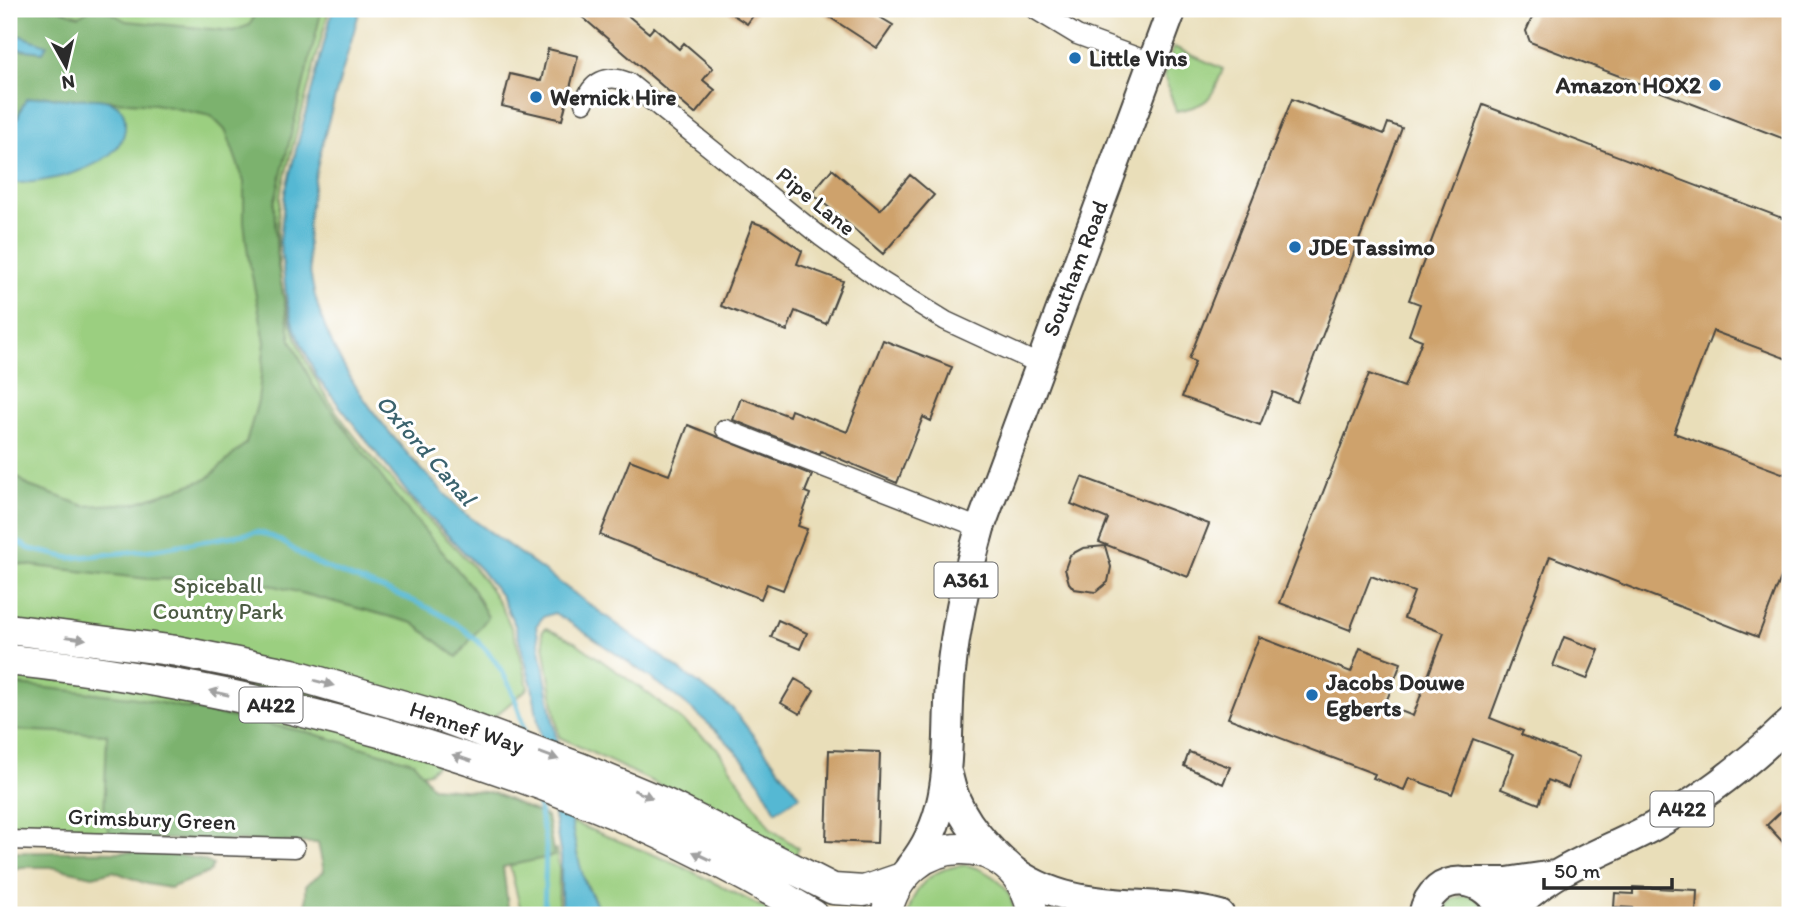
<svg xmlns="http://www.w3.org/2000/svg" width="1799" height="924" font-family="Itim,sans-serif">
  <rect width="100%" height="100%" fill="#fff"/>
  <filter id="ink" filterUnits="userSpaceOnUse"><feTurbulence type="fractalNoise" baseFrequency=".0143" numOctaves="2"/><feDisplacementMap in="SourceGraphic" scale="14" xChannelSelector="R" yChannelSelector="G"/><feConvolveMatrix kernelMatrix="1 2 1 2 8 2 1 2 1" color-interpolation-filters="sRGB"/></filter>
  <filter id="wash" filterUnits="userSpaceOnUse"><feTurbulence type="fractalNoise" baseFrequency=".00686" numOctaves="4" result="noise"/><feDisplacementMap in="SourceGraphic" scale="28" xChannelSelector="R" yChannelSelector="G"/><feGaussianBlur stdDeviation="1.57" result="paint"/><feColorMatrix in="noise" values="0 0 0 0 0 0 0 0 0 0 0 0 0 0 0 0 0 1.4 0 .05"/><feComposite in="paint" operator="in"/></filter>
  <g filter="url(#wash)">
    <rect width="100%" height="100%" fill="#e9deb9"/>
    <path fill="#9bcf80" stroke="#637d56" stroke-width="2" d="M9 9H329L281 191C263 326 322 404 409 499 472 568 510 589 528 688L429 772 207 814 168 836 9 832Z
      M1174 47 1223 69C1211 99 1210 105 1176 111L1164 75Z
      M546 628 575 642 649 694 717 748 771 829 798 848 795 858 737 822 559 737 542 632Z
      M571 822 677 864 778 915H602L581 873Z
      M556 850 559 869 558 915H522L509 862Z
      M967 865C992 872 1013 887 1014 915H908C915 883 934 867 967 865Z
      M1468 895 1476 898 1489 915H1440L1452 899Z"/>
    <path fill="#7cb26e" stroke="#546e4c" stroke-width="2" d="M9 9H58L79 16 90 9H105L126 21 233 31 250 25 257 9H322L274 204 277 260 291 340 313 385 394 494 471 586 488 617 457 657 413 623 271 585 231 580 148 579 9 563V456L14 474 29 486 85 506 135 503 207 479 246 443 258 401 265 342 248 255 244 222V182L226 131 211 116 155 104 87 99 61 101 48 96 17 115 15 131 9 143V48L43 52 46 45 9 32Z
      M9 684 131 697 307 732 414 762 432 787 494 793 547 817 554 856 503 867 509 915H306V885L324 871 318 843 111 838 104 814 107 734 9 730Z
      M9 852C52 854 185 845 213 865L210 872 170 888 147 884 113 871 93 876 51 867H20L9 873Z"/>
    <path fill="#54b8d3" stroke="#40727f" stroke-width="2" d="M333 9H360C343 73 316 151 309 216 296 337 384 433 464 513L732 708 800 796 776 811C768 798 761 782 751 769 702 707 631 664 566 620L554 613 543 617 536 626 577 854 585 883 602 915H561V857L532 686 515 625 501 596 481 570 410 496 317 377 294 328 287 302 280 242 285 192Z
      M9 32 47 45 43 52 9 48Z
      M48 96C68 104 107 91 121 109 126 115 125 122 125 129 120 169 41 185 9 183 9 152 11 126 26 99Z"/>
    <g fill="none" stroke-linecap="round" stroke-linejoin="round">
      <path stroke="#54b8d3" stroke-width="5" d="M9 537 30 549 70 558 150 550 257 532C285 537 298 557 322 566 419 605 503 617 525 736
        M536 793 546 845 544 915"/>
    </g>
    <g id="blocks">
      <path fill="#cea26c" d="M573 9H620L649 33 654 27 679 49 684 43 713 68 703 80 715 90 695 114Z
        M724 9H758L747 24Z
        M817 9H866L893 25 877 48Z
        M1536 9H1790V132L1787 140 1530 42 1526 31Z
        M548 49 578 56 562 120 502 106 510 74 541 81Z
        M1292 99 1384 134 1388 123 1402 128 1297 402 1273 392 1260 425 1182 397 1195 362 1189 359Z
        M1483 105 1790 221V360L1713 331 1674 433 1790 476V554L1758 637 1550 556 1490 718 1523 731 1521 735 1579 757 1568 788 1548 780 1539 804 1501 789 1514 754 1473 739 1452 794 1409 778 1404 790 1373 778 1375 774 1228 718 1259 637 1351 672 1360 648 1401 663 1385 705 1413 716 1444 633 1404 618 1414 592 1371 576 1350 630 1280 603 1369 374 1404 387 1422 340 1409 335 1420 304 1409 300Z
        M832 169 880 210 910 175 934 195 883 254 812 193Z
        M753 222 767 227 802 251 797 264 843 281 826 324 795 311 787 331 721 306Z
        M883 340 952 367 931 421 923 417 897 483 821 451 820 454 733 420 741 398 789 416 791 410 847 432Z
        M688 425 812 475 805 492 810 494 798 526 807 529 783 590 767 584 761 599 600 535 630 460 669 475Z
        M1082 477 1209 524 1188 577 1099 542 1108 519 1071 504Z
        M1105 546 1111 567 1108 582 1096 592 1074 589 1069 583 1065 569 1070 555 1083 548Z
        M778 620 807 633 800 649 771 637Z
        M1564 637 1599 650 1587 679 1553 666Z
        M795 679 814 690 800 714 781 703Z
        M829 750 880 752 877 843 826 841Z
        M1189 752 1230 767 1223 784 1184 766Z
        M1790 803V850L1767 825Z
        M1633 887 1697 890 1696 915H1633V908L1614 907 1615 893 1633 894Z"/>
    </g>
  </g>
  <g filter="url(#ink)">
    <use href="#blocks" fill-opacity="0" stroke="#484640" stroke-width="2"/>
    <g fill="none" stroke-linecap="round" stroke-linejoin="round">
      <defs>
        <path id="minor" d="M1034 9 1077 35 1151 62
          M584 103C591 82 607 73 628 82L821 237 883 282 946 321 1039 364
          M725 429 980 528
          M9 840 295 848"/>
        <path id="primary" d="M948 775C956 812 976 836 1003 862
          M1007 866C1075 919 1144 895 1220 915
          M910 867C958 809 944 740 951 671 956 622 967 575 980 528L1172 9
          M1469 882H1507L1554 875
          M1423 915C1433 868 1488 873 1503 915
          M1509 915C1545 870 1605 853 1654 826 1704 798 1749 762 1790 723"/>
        <path id="trunk" d="M9 629 177 651 292 674 442 717 580 768 666 804 833 889 864 891 899 879
          M9 660C280 690 579 772 813 915
          M886 915C904 828 1018 826 1033 915"/>
      </defs>
      <use href="#minor" stroke="#484640" stroke-width="21"/>
      <use href="#primary" stroke="#484640" stroke-width="32"/>
      <use href="#trunk" stroke="#484640" stroke-width="33"/>
      <use href="#minor" stroke="#fff" stroke-width="18"/>
      <use href="#primary" stroke="#fff" stroke-width="28"/>
      <use href="#trunk" stroke="#fff" stroke-width="30"/>
    </g>
    <defs><path id="oneway-solid" d="M-6-.8H1V-3.2L6.5 0L1 3.2V.8H-6Z" transform="scale(1.75)"/></defs>
    <g fill="#a0a0a0">
      <use href="#oneway-solid" transform="translate(76 638) rotate(8)"/>
      <use href="#oneway-solid" transform="translate(324 683) rotate(15)"/>
      <use href="#oneway-solid" transform="translate(219 693) rotate(-167)"/>
      <use href="#oneway-solid" transform="translate(549 756) rotate(20)"/>
      <use href="#oneway-solid" transform="translate(462 758) rotate(-161)"/>
      <use href="#oneway-solid" transform="translate(643 794) rotate(23)"/>
      <use href="#oneway-solid" transform="translate(702 856) rotate(-154)"/>
    </g>
  </g>
  <g fill="#1f6fb2" stroke="#fff" stroke-width="2.5">
    <circle cx="1075" cy="58" r="7"/>
    <circle cx="1715" cy="85" r="7"/>
    <circle cx="536" cy="97" r="7"/>
    <circle cx="1295" cy="247" r="7"/>
    <circle cx="1312" cy="695" r="7"/>
  </g>
  <g text-anchor="middle" stroke-width="6" stroke-linejoin="round" paint-order="stroke">
    <g fill="#fff" stroke="#6b6b6b" stroke-width="2">
      <rect x="934.5" y="562.5" width="63" height="35" rx="5"/>
      <rect x="239.5" y="687.5" width="63" height="35" rx="5"/>
      <rect x="1650.5" y="791.5" width="63" height="35" rx="5"/>
    </g>
    <g font-size="21" font-weight="bold" fill="#2b2b2b">
      <text x="966" y="587">A361</text>
      <text x="271" y="712">A422</text>
      <text x="1682" y="816">A422</text>
    </g>
    <g font-size="23" font-weight="bold" fill="#2b2b2b" stroke="#fff" text-anchor="start">
      <text x="1089" y="66">Little Vins</text>
      <text x="1701" y="93" text-anchor="end">Amazon HOX2</text>
      <text x="550" y="105">Wernick Hire</text>
      <text x="1309" y="255">JDE Tassimo</text>
      <text x="1326" y="690">Jacobs Douwe<tspan x="1326" dy="26">Egberts</tspan></text>
    </g>
    <g font-size="23" fill="#2b2b2b" stroke="#fff">
      <text transform="translate(816 201) rotate(39)" y="8">Pipe Lane</text>
      <text transform="translate(1075 268) rotate(-69)" y="8">Southam Road</text>
      <text transform="translate(467 727) rotate(19)" y="8">Hennef Way</text>
      <text transform="translate(152 819) rotate(2)" y="8">Grimsbury Green</text>
    </g>
    <g font-size="23" fill="#4d5c44" stroke="#fff">
      <text x="218" y="593">Spiceball<tspan x="218" dy="26">Country Park</tspan></text>
    </g>
    <g font-size="24" font-style="italic" fill="#3b636e" stroke="#fff">
      <text transform="translate(426 450) rotate(49)" y="8">Oxford Canal</text>
    </g>
  </g>
  <rect width="1799" height="924" fill="none" stroke="#fff" stroke-width="35"/>
  <g transform="translate(66 66) rotate(172)" stroke="#ffffff" stroke-width="5" paint-order="stroke">
  <path d="M0-5L12 26L0 18L-12 26Z" fill="#2b2b2b"/>
  <text y="-10" font-size="19" font-weight="bold" text-anchor="middle" fill="#2b2b2b">N</text>
  </g>
  <path d="M1544 878v10h128v-10" fill="none" stroke="#2b2b2b" stroke-width="3.5"/>
  <text x="1554" y="878" font-size="21" fill="#2b2b2b" stroke="#ffffff" stroke-width="5" paint-order="stroke">50 m</text>
</svg>
